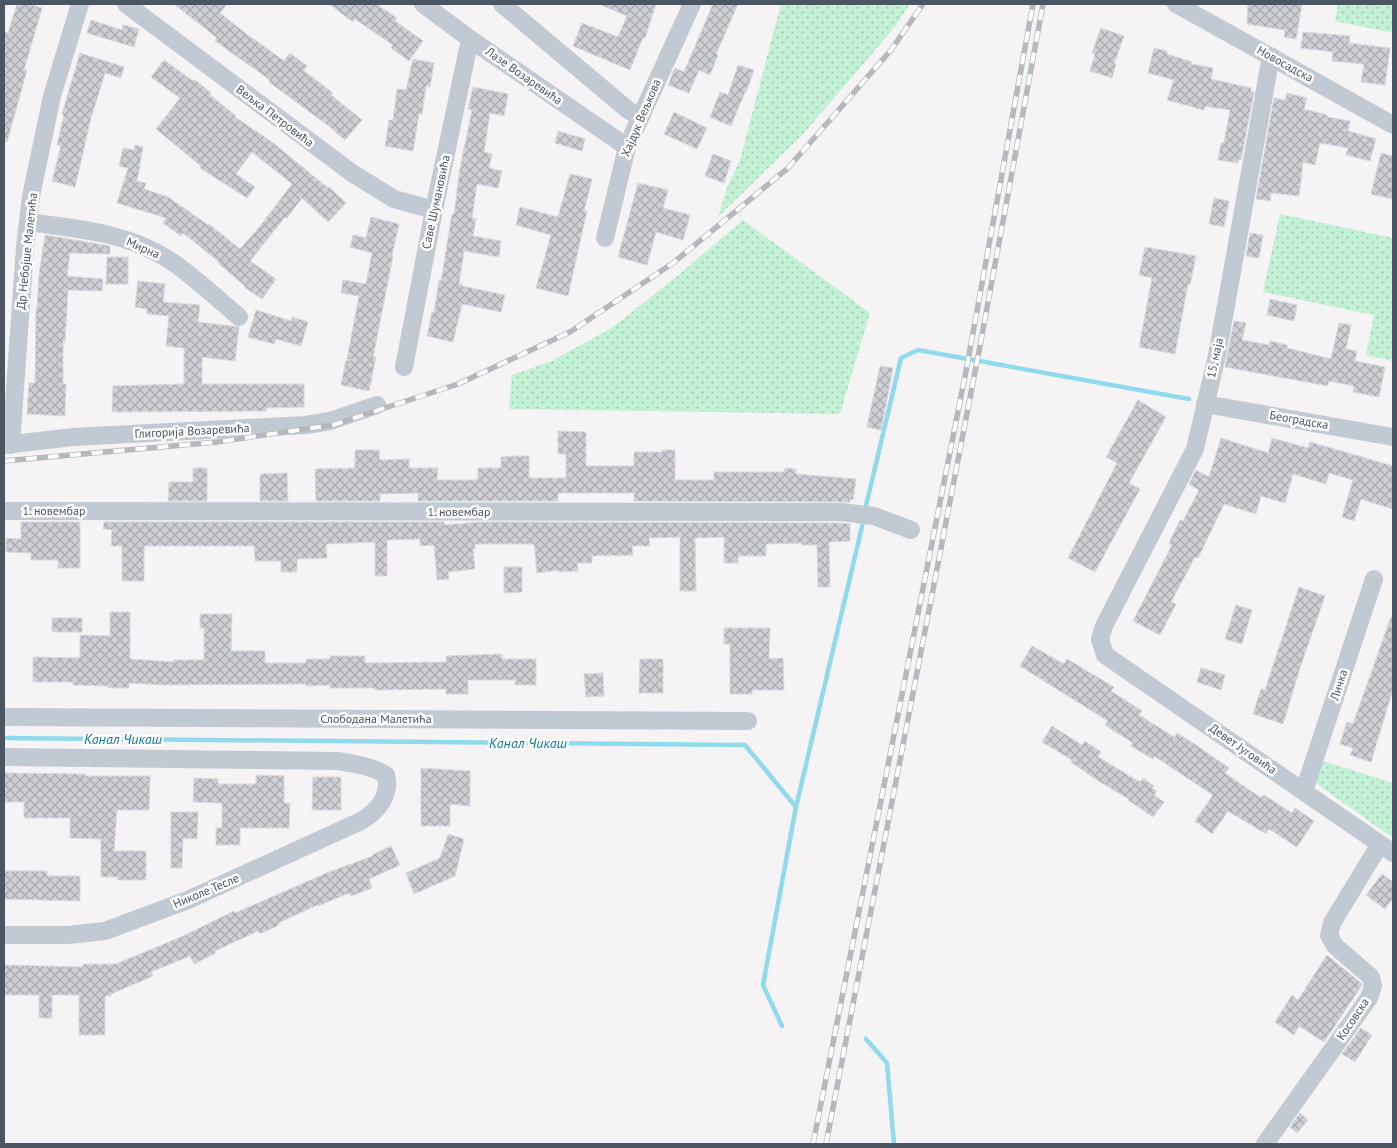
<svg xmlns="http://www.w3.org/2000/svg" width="1397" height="1148" font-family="'PT Sans',sans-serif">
  <defs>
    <pattern id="garden-dots" width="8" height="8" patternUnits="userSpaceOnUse" patternTransform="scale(1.25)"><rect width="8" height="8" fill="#c3f1d5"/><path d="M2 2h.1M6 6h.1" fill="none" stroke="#a0c6b0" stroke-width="1.8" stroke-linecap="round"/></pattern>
    <pattern id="building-cross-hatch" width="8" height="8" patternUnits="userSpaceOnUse" patternTransform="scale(1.25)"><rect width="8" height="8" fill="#cdcfd5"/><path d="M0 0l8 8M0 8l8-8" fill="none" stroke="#a8abb0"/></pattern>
  </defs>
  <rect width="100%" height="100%" fill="#f5f3f3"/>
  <path fill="url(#garden-dots)" d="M781 4H910L894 28 805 132 718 217 727 188 740 160Z
    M1338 4H1393V33L1335 21Z
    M1280 214 1393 238V361L1366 355 1374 315 1263 292Z
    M743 220 870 313 840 414 509 409 512 375 552 361 613 327 676 277Z
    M1320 760 1393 783V838L1314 782Z"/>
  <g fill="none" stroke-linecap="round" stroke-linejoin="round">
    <path stroke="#90daee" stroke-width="4.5" d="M865 510 901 358 918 350 1189 399
      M4 738 745 745 796 807 763 985 782 1026
      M796 807 864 518
      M866 1039 887 1063 894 1144"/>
  </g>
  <path fill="url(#building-cross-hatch)" stroke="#d7d9de" d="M17 4H29L42 8 24 70H27L7 142 4 141V32L8 33Z
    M174 4H227L220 13 254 40V39L284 61 290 53 307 66 304 71 333 93 331 95 362 120 345 140 330 127 269 82 270 80 215 41 217 38Z
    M329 4H376L397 18 395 21 423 41 409 61 391 48 393 45 355 19 353 22Z
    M599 4H656L645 38 643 37 630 70 573 46 582 23 618 37 627 16Z
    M713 4H738L716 54 718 55 710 75 699 70 689 93 668 85 675 68 684 72Z
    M1248 4H1302L1296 39 1284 37 1285 30 1247 24Z
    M91 20 122 30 123 25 139 29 134 47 87 33Z
    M1101 28 1124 36 1114 64H1116L1112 78 1090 71 1095 54 1092 53Z
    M1303 32 1350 36 1349 43 1390 48 1385 85 1361 82 1364 64 1332 61 1333 52 1301 48Z
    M1154 48 1167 51V54L1192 62V64L1213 68 1211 79 1251 88V92H1254L1241 160 1238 159V163L1218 160 1221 143H1224L1230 110 1205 106 1204 110 1167 100 1174 80 1148 73Z
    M80 53 124 67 121 78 105 73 91 118 75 187 52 181 61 146 57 145 64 115 62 114Z
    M413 59 434 63 430 87 426 86 422 114H419L413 151 385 146 389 120H393L397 89 406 90Z
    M164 60 193 81 195 80 211 93 210 95 236 116 235 117 272 142 328 188 329 187 346 203 328 222 302 198 287 218 285 217 250 261 276 279 262 299 244 287 245 286 218 263 219 262 183 233 181 236 163 223 166 218 117 203 128 168 119 166 123 148 134 150 135 145 143 147 137 181 146 183 144 189 168 197 208 225 209 224 240 249 261 225 292 184 252 152 236 174 255 187 247 198 200 168 201 166 156 129 180 98 151 77Z
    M738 65 754 70 746 92H745L731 126 710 117 720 92 728 95Z
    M473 87 508 94 504 116 490 113 484 152 492 154 489 168 502 171 498 188 477 184 472 218 476 219 473 236 501 241 499 257 464 251 459 284H462V286L505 295 501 312 462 304 453 342 427 336 432 312 434 313 439 280 441 281 452 214H454L460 168 472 110 468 109Z
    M1287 93 1307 98 1304 109 1327 115V117L1350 121 1348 131 1376 139 1370 161 1346 155 1348 148 1320 143 1315 165 1303 162 1299 196 1271 193 1270 201 1256 199 1274 98 1285 100Z
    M674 112 707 128 697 149 664 134Z
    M558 131 585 139 582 151 555 143Z
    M1381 153 1393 156V199L1371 194Z
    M713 154 731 161 724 183 705 176Z
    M570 174 592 179 584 211H587L568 296 536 288 551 235 516 225 520 207 558 217Z
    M638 183 668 190 663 208 690 215 683 240 656 232 647 265 618 257Z
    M1214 198 1229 201 1224 227 1209 224Z
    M371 217 399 224 392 255 393 256 373 357H376L369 391 341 385 346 360H351L347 359 359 296 341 293 343 280 366 284 372 253 350 247 353 235 366 238Z
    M1250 233 1263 235 1259 258 1246 256Z
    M45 235 110 246V254L70 253 67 276 103 279 102 291 68 290 65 342H63V384H66L65 416 27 414 29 383H35L36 309H37L39 275Z
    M1145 247 1196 256 1190 285 1188 284 1175 354 1139 347 1152 278 1139 275Z
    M107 257H128V284H106Z
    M138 281 165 284 163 302 200 305 198 322 239 327 235 361 202 357V384H304V407L266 408V411L112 412 113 386 184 384V348L166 346 169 316 147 314V309L135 307Z
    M1270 299 1297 305 1294 321 1267 315Z
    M256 310 291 321 292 317 308 322 301 346 276 339 274 344 248 337Z
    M1234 321 1246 323 1242 340 1269 345 1270 341 1287 345V348L1331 359 1339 323 1351 325 1346 349 1357 351 1355 361 1385 367 1379 397 1353 392 1354 386 1329 381 1328 386 1225 367Z
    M880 366 893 368 881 430 867 427Z
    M1138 400 1166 417 1129 483 1140 489 1095 572 1068 558 1117 463 1106 457Z
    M558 431 586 432V466H634V452H662V450H675V480H714V472H784L785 468 796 469V474L856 479 853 500 850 499V502L634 501V493H558V501H418V493L380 494V501H316L315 469 355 468V450H379L380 460 409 459V468H438L437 480H478V468H501V457L517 456H529V478H566V454H558Z
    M1221 438 1268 453 1272 438 1308 448 1310 442 1393 466V509L1361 499 1354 521 1342 517 1353 480 1329 473 1326 484 1293 474 1285 503 1261 496 1256 514 1224 504 1198 558 1195 557 1171 602 1176 604 1160 635 1133 621 1172 545 1169 543 1180 520 1183 521 1199 490 1189 484 1196 470 1209 477Z
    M193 468H207V501H168L169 482H193Z
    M287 473 288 501H260V474Z
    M21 522H80V568H58V560H31V553L6 552V538L21 539Z
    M104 522H444V525L481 522 841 523 850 524V541L829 542 830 587H818L817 545H802V543L766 544V556H738V563H724V537L695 538 696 591H680V537L649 538 650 546H632L633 555 592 556V563H577L578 571 559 572V570L537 573 534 544H475V549H473L475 569 448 572 449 579 437 580 434 545 420 546V539L387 540V576H375V543L373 542 326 544 327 558 297 559V572H281V561H255L254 546H144V581H122V546H111L112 530 103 529Z
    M504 567H522V592L504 593Z
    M1299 587 1325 596 1301 665 1283 724 1253 714 1261 689 1265 690Z
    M1236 605 1252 610 1242 644 1225 639Z
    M110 612H130V659L174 662V660H204V628H200V614H232L231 651H265V663H306V659H330V656H365V663L446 662V656L502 654V659H536V685H515V680H468V694H446V689L375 690V688H330V685L306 686V684L164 685 129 683V688H108V686L73 685V682H33V657L80 658V635L110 636Z
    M1391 617 1393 618V689L1371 762 1350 755 1353 748 1340 744 1347 722 1353 724Z
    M52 618H82V632H52Z
    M724 628H770L769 659 783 658 784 690H752V694H730V644H724Z
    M1032 646 1064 664 1067 659 1114 687 1111 691 1142 711 1139 715 1174 737 1177 733 1196 745 1229 768 1225 773 1261 798 1264 795 1292 813 1295 808 1314 821 1297 847 1269 829 1266 834 1228 811 1212 834 1195 821 1213 795 1154 756 1153 759 1131 746 1133 743 1105 725 1108 721 1020 666Z
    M640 659H663V693H639Z
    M1201 668 1225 675 1221 690 1197 682Z
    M603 673 604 696 586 697 584 674Z
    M1052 726 1082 745 1085 741 1101 752 1098 757 1140 782 1143 778 1154 786 1152 788 1157 791 1154 795 1164 802 1153 817 1128 800 1129 799 1100 782 1071 762 1072 760 1042 742Z
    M421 768 470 771V806L450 804V826H421Z
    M4 773 85 774V776H150L149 810H117L114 851H146V880H118V877H101V839L70 838V818H24V802H4Z
    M256 775 284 776V803H290L289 828H240V845H216V828H222V803L193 802 194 778 218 779V784H256Z
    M313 777H341V810H312Z
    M171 812H198L197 839 183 838 182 868H171Z
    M448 834 464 839 455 876 414 894 406 873 440 858Z
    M391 846 400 865 369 879 372 888 351 896 349 893 318 906 317 905 278 923 279 925 260 934 258 931 215 951 216 953 194 964 190 956 151 972 153 976 111 994V996H105V1035H79V995H52V1018H39V995H4V965L83 967V964H116L181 937 234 911 235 913 329 872 373 856 372 855Z
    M4 871H47V876H80V901L4 899Z
    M1382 874 1393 882V898L1385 909 1366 895Z
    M1327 955 1361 983 1362 985 1324 1042 1299 1026 1294 1035 1275 1022 1292 995 1298 1000Z
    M1361 1028 1372 1035 1355 1062 1342 1054Z
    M1300 1113 1308 1120 1297 1133 1290 1127Z"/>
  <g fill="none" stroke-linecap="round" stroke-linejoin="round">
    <path stroke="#c1cad2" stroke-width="18" d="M126 4 352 173 394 199 434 210
      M423 4 470 39 627 147
      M502 4 628 110 640 117
      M1176 4 1393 125
      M1271 56 1217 355 1195 449 1104 626 1100 639 1105 655 1393 853
      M28 222C78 229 127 232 171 261 193 276 218 299 239 317
      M605 238 627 147 692 4
      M404 367 434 210 470 39
      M1205 404 1393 437
      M4 445 73 437 306 425 330 421 377 405
      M11 445 25 247 31 196 52 96 80 4
      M4 511 842 512 874 516 911 530
      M4 717 748 721
      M4 757 338 761C356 764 371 766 386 775 391 795 378 811 361 821L188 900 105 931 68 935H4
      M1304 791 1374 579
      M1265 1144 1369 998 1373 986 1371 977 1335 946 1329 935 1332 923 1380 844"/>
    <defs>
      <path id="rail" d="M4 461 217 442 333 425 458 384 570 332 673 263 788 168 891 50 923 4
        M813 1144 966 371 1033 4
        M826 1144 980 346 1043 4"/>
    </defs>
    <use href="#rail" stroke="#b5b8bd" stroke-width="5.5"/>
    <use href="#rail" stroke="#fff" stroke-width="4" stroke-dasharray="11" stroke-linecap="butt"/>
  </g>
  <g text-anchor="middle" stroke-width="5" stroke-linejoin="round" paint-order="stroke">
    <g font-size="12" fill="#4a5661" stroke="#fff">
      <text transform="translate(1285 64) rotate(29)" y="4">Новосадска</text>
      <text transform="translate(524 76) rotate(35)" y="4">Лазе Возаревића</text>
      <text transform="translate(275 116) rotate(37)" y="4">Вељка Петровића</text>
      <text transform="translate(641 118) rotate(-67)" y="4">Хајдук Вељкова</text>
      <text transform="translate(436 202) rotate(-78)" y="4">Саве Шумановића</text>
      <text transform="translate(143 248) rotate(24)" y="4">Мирна</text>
      <text transform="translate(27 251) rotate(-84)" y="4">Др Небојше Малетића</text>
      <text transform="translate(1215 358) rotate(-78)" y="4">15. маја</text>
      <text transform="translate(1299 420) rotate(10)" y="4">Београдска</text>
      <text transform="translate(192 431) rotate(-3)" y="4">Глигорија Возаревића</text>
      <text x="54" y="515">1. новембар</text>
      <text x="459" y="516">1. новембар</text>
      <text transform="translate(1339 685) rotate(-72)" y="4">Личка</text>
      <text x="376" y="723">Слободана Малетића</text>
      <text transform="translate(1243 749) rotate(35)" y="4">Девет Југовића</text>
      <text transform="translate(206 891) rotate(-23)" y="4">Николе Тесле</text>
      <text transform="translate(1353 1019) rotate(-56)" y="4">Косовска</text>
    </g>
    <g font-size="14" font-style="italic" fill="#0c7c9b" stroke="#fff">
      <text x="123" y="744">Канал Чикаш</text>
      <text x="528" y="748">Канал Чикаш</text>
    </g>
  </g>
  <rect width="1397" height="1148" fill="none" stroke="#4a5661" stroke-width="10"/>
</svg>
